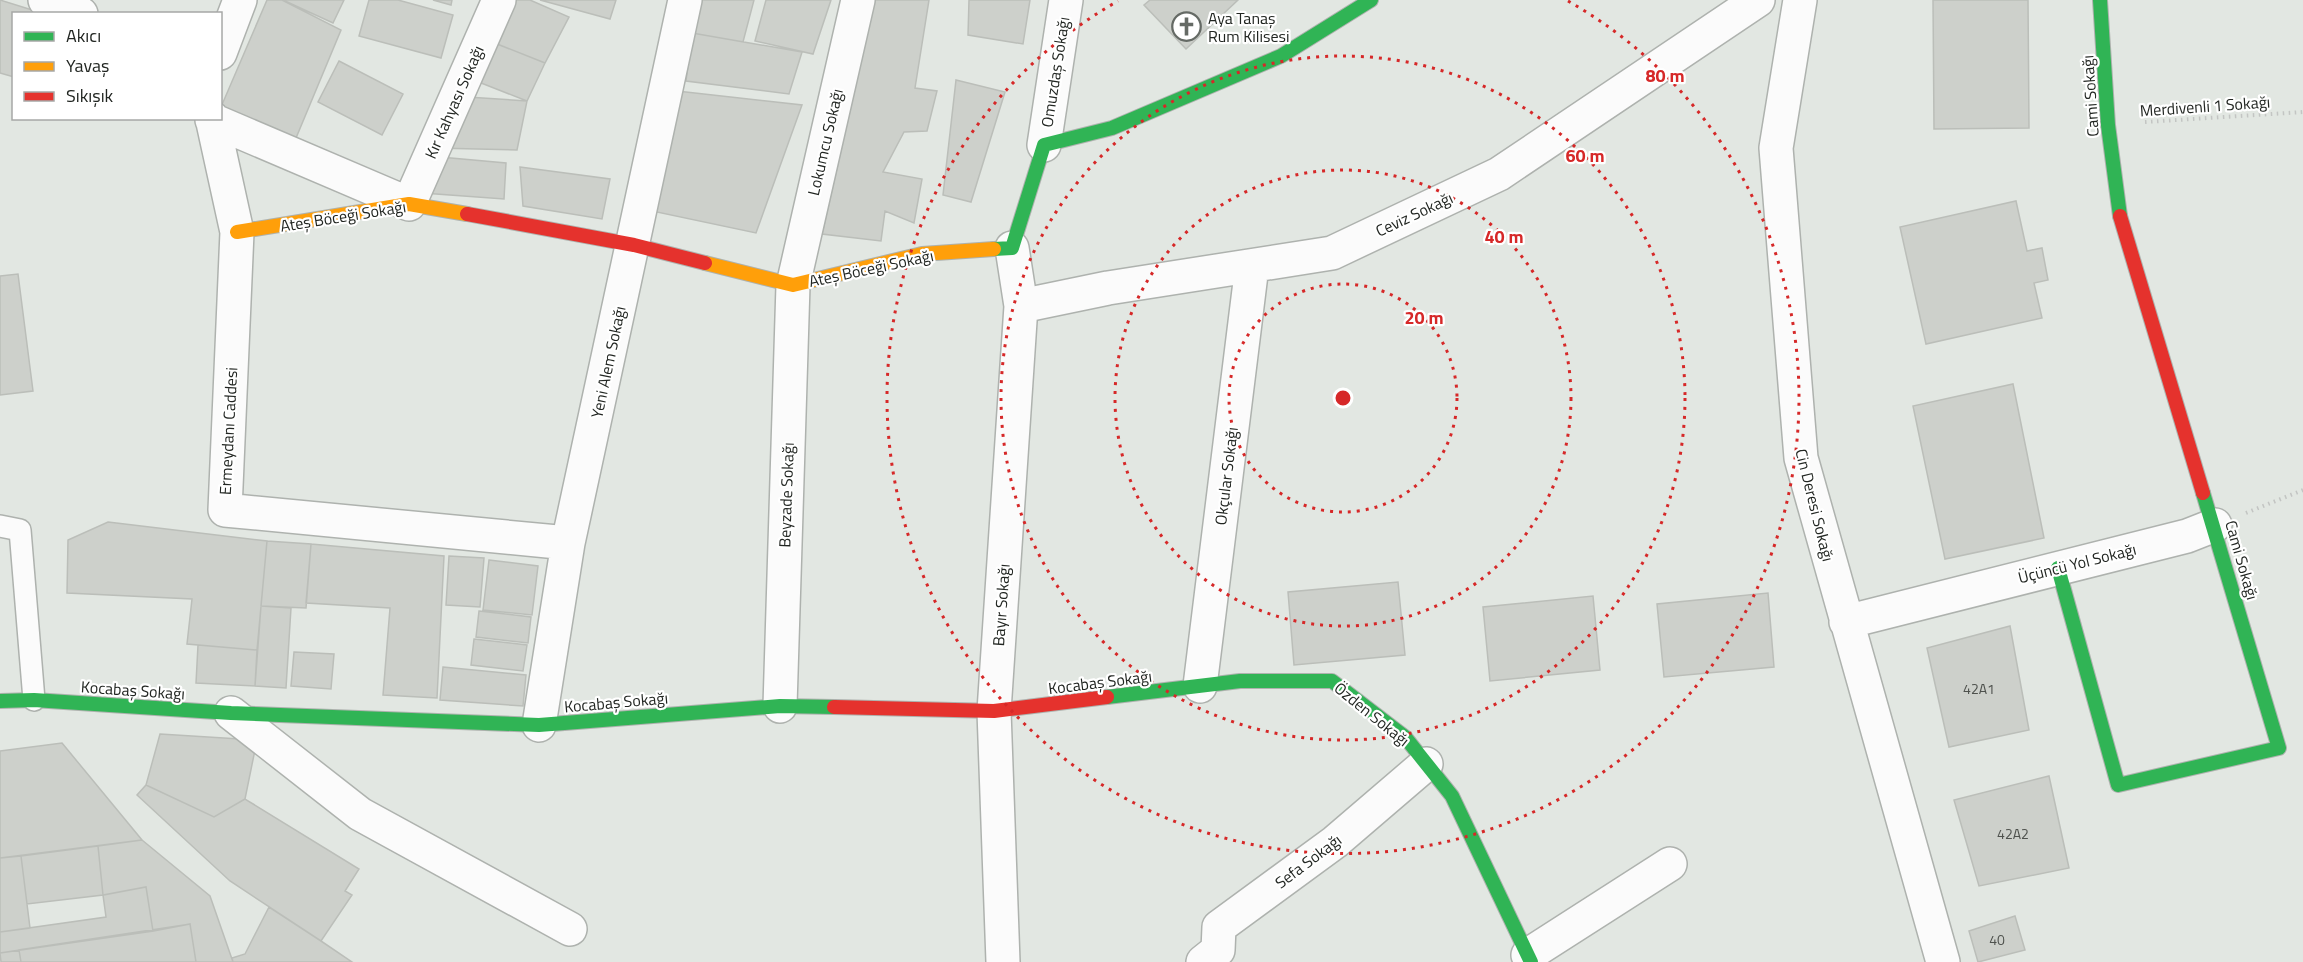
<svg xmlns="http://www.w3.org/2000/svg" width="2303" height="962" font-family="'Titillium Web',sans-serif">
  <rect width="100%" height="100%" fill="#e2e7e2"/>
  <path fill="#cdd0cb" stroke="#bbbeb9" stroke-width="1.5" d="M0 0 45 14H14V77L0 73Z
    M267 0H282L341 30 296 138 221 107Z
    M283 0H344L333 23Z
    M369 0H398L453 15 441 58 359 36Z
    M433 0H452L451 5Z
    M512 0H530L569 17 545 63 482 38Z
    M540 0H616L610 19Z
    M697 0H754L743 42 692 33Z
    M766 0H831L813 54 755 41Z
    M875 0H929L915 88 937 91 927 131 904 132 883 172 922 179 914 223 885 211 881 241 822 234Z
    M969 0H1030L1023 44 968 35Z
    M1150 0H1238L1186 49 1144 5Z
    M1933 0H2028L2029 128 1934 129Z
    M692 33 802 52 789 94 686 81Z
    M482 38 545 63 527 101 476 81Z
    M339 61 403 94 382 135 318 102Z
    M956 80 1005 92 971 202 943 195Z
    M677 91 802 105 756 233 652 211Z
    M467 97 527 101 517 150 434 148Z
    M440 157 506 163 504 199 423 193Z
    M520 167 610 179 602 219 523 206Z
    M2016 201 2027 251 2042 248 2048 280 2034 283 2042 318 1926 344 1900 227Z
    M18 274 33 391 0 395V276Z
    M2013 384 2044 538 1945 559 1913 406Z
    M108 522 267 541 257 650 187 644 192 599 67 593 68 540Z
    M267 541 311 544 306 608 261 606Z
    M311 544 444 556 437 698 383 695 390 608 306 603Z
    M449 556 484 558 480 607 446 605Z
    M489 560 538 566 532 615 483 610Z
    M1398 582 1405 655 1294 665 1288 592Z
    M1768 593 1774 667 1664 677 1657 604Z
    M1593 596 1600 670 1490 681 1483 607Z
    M261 606 291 608 286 688 255 686Z
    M479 611 531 617 528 643 476 637Z
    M2010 626 2029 730 1949 747 1927 648Z
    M474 639 527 645 523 671 471 665Z
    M198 645 257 650 255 686 196 683Z
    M294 652 334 654 331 689 291 686Z
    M443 667 526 675 523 706 440 700Z
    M160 734 257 740 245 799 214 817 146 785Z
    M62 743 142 840 0 858V751Z
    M2049 776 2069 868 1979 886 1954 800Z
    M146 785 214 817 245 799 359 869 345 891 352 895 321 941 230 881 137 795Z
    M142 840 210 896 233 962H196L190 924 153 931 146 887 103 895 98 846Z
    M98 846 103 895 27 904 21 856Z
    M21 856 30 928 0 932V858Z
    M146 887 153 931 0 953V932L106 917 103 895Z
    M269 907 321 941 352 962H233L232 958 245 954Z
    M2015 916 2025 950 1978 962 1969 931Z
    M190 924 196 962H21L19 950Z
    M19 950 21 962H1L0 953Z"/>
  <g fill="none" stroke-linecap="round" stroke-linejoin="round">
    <defs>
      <path id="lane" d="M0 526 20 530 34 700"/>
      <path id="street" d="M45 0 81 14
        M1800 0 1776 148 1801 458 1943 962
        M220 53 240 0
        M212 118 237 232 225 510 568 543
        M212 120 409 204 499 0
        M1044 145 1066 0
        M1021 306 1108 288 1332 253 1499 174 1758 0
        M1846 622 2187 536 2215 525
        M1200 686 1252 266
        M780 706 793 285 858 0
        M231 713 360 814 570 929
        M539 725 568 543 685 0
        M1528 955 1670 864
        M1003 962 994 711 1021 306 1012 248
        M1203 962 1218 950 1219 927 1335 842 1426 764"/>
      <path id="fast" d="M2100 0 2108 125 2120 216
        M994 249 1012 248 1044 145 1112 128 1281 56 1371 0
        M2058 568 2118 785 2279 748 2203 493
        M1107 697 1240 681H1332L1405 737 1452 796 1531 962
        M0 701 34 700 231 713 539 725 780 706 834 707"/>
      <path id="slow" d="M237 232 409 204 467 214
        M705 263 793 285 922 254 994 249"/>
      <path id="jam" d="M467 214 634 245 705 263
        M2120 216 2203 493
        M834 707 994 711 1107 697"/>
    </defs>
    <use href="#lane" stroke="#aeb2ae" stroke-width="24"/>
    <use href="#street" stroke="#aeb2ae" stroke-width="36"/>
    <use href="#fast" stroke="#aeb2ae" stroke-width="16"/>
    <use href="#slow" stroke="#aeb2ae" stroke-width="16"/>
    <use href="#jam" stroke="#aeb2ae" stroke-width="16"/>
    <path stroke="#c3c5c3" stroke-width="4" stroke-dasharray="1.5 4.5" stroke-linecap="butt" d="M2145 122 2303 112
      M2246 513 2303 490"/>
    <use href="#lane" stroke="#fbfbfb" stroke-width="21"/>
    <use href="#street" stroke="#fbfbfb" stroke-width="33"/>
    <use href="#fast" stroke="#30b455" stroke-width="14"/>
    <use href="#slow" stroke="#ff9f0a" stroke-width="14"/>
    <use href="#jam" stroke="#e5322d" stroke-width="14"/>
  </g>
  <g fill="none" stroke="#d62828" stroke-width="3" stroke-dasharray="3 6">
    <circle cx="1343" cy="398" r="114"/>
    <circle cx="1343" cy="398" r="228"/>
    <circle cx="1343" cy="398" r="342"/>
    <path d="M1568 1A456 456 0 1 1 1118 1"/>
  </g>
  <defs>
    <symbol id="church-ring" viewBox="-11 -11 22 22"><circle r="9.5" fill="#fff" stroke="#656a65" stroke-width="1.5"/><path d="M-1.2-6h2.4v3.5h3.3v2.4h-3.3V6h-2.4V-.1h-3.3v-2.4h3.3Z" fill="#656a65"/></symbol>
  </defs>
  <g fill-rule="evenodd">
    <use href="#church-ring" x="1170" y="10" width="33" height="33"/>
  </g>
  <g text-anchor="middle" stroke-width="4.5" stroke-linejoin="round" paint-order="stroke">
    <g font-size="14" fill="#4e514d">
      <text x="1979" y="694">42A1</text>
      <text x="2013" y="839">42A2</text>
      <text x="1997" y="945">40</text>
    </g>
    <g font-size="16" fill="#222622" stroke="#fff" text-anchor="start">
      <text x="1208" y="24">Aya Tanaş<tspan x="1208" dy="18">Rum Kilisesi</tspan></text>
    </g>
    <g font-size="16" fill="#222622" stroke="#fff">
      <text transform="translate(1055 72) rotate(-81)" y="6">Omuzdaş Sokağı</text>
      <text transform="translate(2090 96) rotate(-94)" y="6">Cami Sokağı</text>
      <text transform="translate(454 102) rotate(-66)" y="6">Kır Kahyası Sokağı</text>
      <text transform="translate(2205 106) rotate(-4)" y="6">Merdivenli 1 Sokağı</text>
      <text transform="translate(825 142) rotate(-77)" y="6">Lokumcu Sokağı</text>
      <text transform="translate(1414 214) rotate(-25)" y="6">Ceviz Sokağı</text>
      <text transform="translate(343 216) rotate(-9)" y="6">Ateş Böceği Sokağı</text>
      <text transform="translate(871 268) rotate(-12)" y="6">Ateş Böceği Sokağı</text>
      <text transform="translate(608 362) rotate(-78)" y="6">Yeni Alem Sokağı</text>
      <text transform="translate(228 431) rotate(-87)" y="6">Ermeydanı Caddesi</text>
      <text transform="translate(1226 476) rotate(-83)" y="6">Okçular Sokağı</text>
      <text transform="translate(786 495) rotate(-88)" y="6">Beyzade Sokağı</text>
      <text transform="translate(1815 505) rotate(76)" y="6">Cin Deresi Sokağı</text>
      <text transform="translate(2242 560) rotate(74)" y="6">Cami Sokağı</text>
      <text transform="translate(2077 563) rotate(-14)" y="6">Üçüncü Yol Sokağı</text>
      <text transform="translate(1001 605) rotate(-86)" y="6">Bayır Sokağı</text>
      <text transform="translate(1100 682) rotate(-7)" y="6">Kocabaş Sokağı</text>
      <text transform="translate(133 690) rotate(4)" y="6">Kocabaş Sokağı</text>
      <text transform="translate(616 702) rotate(-5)" y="6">Kocabaş Sokağı</text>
      <text transform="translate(1372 714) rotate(39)" y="6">Özden Sokağı</text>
      <text transform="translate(1308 861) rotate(-37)" y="6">Sefa Sokağı</text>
    </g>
  </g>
  <circle cx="1343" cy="398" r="9" fill="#d62828" stroke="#fff" stroke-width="3"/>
  <g font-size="18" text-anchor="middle" font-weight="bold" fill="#d62828" stroke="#fff" stroke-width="4.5" stroke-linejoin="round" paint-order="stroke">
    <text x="1665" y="82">80 m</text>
    <text x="1585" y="162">60 m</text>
    <text x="1504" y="243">40 m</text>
    <text x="1424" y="324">20 m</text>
  </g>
  <rect x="12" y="12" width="210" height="108" fill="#ffffff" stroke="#a7a8a7" stroke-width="1.5"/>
  <rect x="24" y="32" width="30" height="9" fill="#30b455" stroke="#a7a8a7" stroke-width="1.5"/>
  <text x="66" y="42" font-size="18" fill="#222622">Akıcı</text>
  <rect x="24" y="62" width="30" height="9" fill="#ff9f0a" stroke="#a7a8a7" stroke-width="1.5"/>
  <text x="66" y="72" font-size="18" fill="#222622">Yavaş</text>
  <rect x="24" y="92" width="30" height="9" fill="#e5322d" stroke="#a7a8a7" stroke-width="1.5"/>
  <text x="66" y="102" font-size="18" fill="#222622">Sıkışık</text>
</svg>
